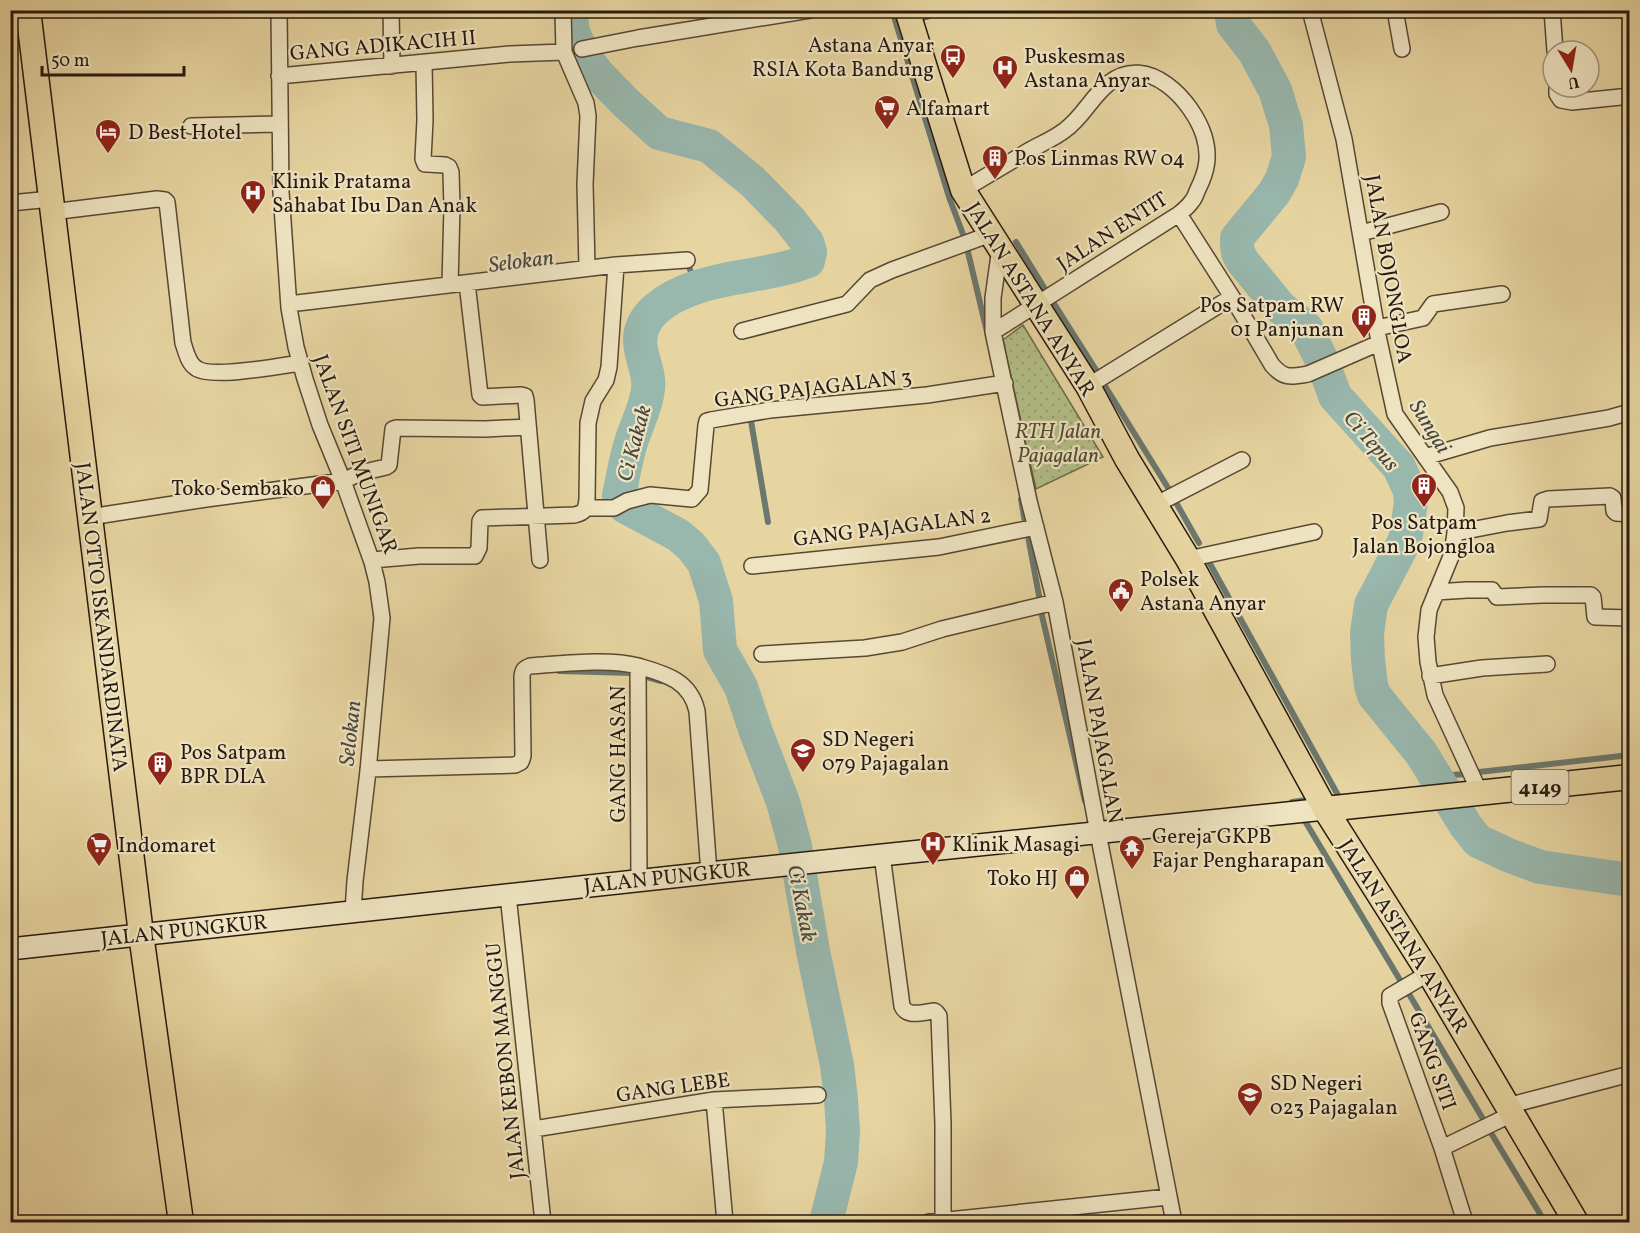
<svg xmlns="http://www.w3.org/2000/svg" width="1640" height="1233" font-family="Vollkorn,serif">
  <defs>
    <pattern id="grass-dots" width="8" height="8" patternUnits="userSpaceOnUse" patternTransform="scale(1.5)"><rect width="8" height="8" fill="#b3be86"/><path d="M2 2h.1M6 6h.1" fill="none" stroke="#9aa373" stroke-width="1.8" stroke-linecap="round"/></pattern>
  </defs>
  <rect width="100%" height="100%" fill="#e7d5a1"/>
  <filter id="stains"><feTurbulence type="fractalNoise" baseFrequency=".00333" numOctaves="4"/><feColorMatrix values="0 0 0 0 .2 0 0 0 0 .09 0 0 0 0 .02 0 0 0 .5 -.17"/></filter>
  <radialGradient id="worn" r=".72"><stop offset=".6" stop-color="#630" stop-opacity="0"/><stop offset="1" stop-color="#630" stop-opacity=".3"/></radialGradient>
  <path fill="url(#grass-dots)" stroke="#6d6c4b" stroke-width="1.5" d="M1023 325 1103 457 1036 489 1003 340Z"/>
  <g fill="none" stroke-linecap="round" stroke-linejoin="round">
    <path stroke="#6b786e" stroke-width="6" d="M892 10 949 197 964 237
      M1016 242 1045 289
      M967 248 987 332
      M685 262H687L697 287
      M1053 302 1098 373
      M1105 386 1170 491
      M750 415 768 522
      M1021 499 1026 528
      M1174 499 1199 543
      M1027 531 1040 601
      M1209 562 1339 797
      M1040 607 1085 801
      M559 671 633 673 661 681
      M1479 772 1630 755
      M1437 776 1466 774
      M1292 802 1314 799
      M1302 816 1403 985
      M1406 989 1486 1124
      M1488 1128 1545 1222"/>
    <path stroke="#98b7ad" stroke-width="34" d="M570 10 573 32 584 56 597 73 625 102 659 133 709 146 753 182 789 219 807 242 810 252 808 261C773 275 733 275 697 287 670 296 634 315 641 349 643 362 650 375 648 389 646 409 635 427 630 446 625 462 623 479 619 495L620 501 624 506 678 535 691 546 704 563 716 601 720 650 741 687 756 732 783 802 795 846 813 951 837 1065 841 1099 843 1132 841 1162 826 1222
      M1231 10 1233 24 1254 51 1275 90 1286 125 1289 157 1282 179 1274 193 1237 238V245L1238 253 1243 262 1280 307 1306 328 1323 363 1335 396 1399 467 1410 491 1411 503 1405 540 1371 605 1367 633 1368 659 1371 685 1374 695 1421 753 1466 826 1478 841 1508 855 1540 867 1630 880"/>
    <defs>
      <path id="minor" d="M279 10 281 192 289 308 296 347 305 379 320 425 343 481 372 562 377 582 382 618 368 771 355 881 353 912
        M391 10 392 66
        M563 10 564 52 586 103 588 116 585 184 587 268
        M1310 10 1344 139 1378 336 1395 414 1450 492 1456 508 1455 533 1452 554 1429 610 1426 637 1428 662 1435 695 1480 793
        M1395 10 1402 49
        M1552 10 1555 51
        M908 15 928 10
        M582 49 638 38 810 10
        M424 63 425 120 423 159 425 164H427L445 165 449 167 451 172 452 207 450 285
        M279 76 510 54 564 52
        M1557 87V94L1561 100 1572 102 1630 96
        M191 126 280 124
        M963 190C985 177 1008 163 1030 150 1041 144 1055 138 1065 130 1083 117 1092 96 1109 83 1148 52 1193 101 1204 136 1210 156 1207 171 1198 189 1196 193 1195 198 1192 201 1189 206 1184 210 1179 214L993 332
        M10 203 51 199
        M52 212 157 199 165 200 167 202 183 343C186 351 188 363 196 368 210 379 280 366 300 363
        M1179 214 1232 297 1272 365C1284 379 1291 377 1308 374L1379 343
        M1361 233 1441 212
        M1000 248 993 298V332L1029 501 1055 602 1098 833 1174 1222
        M467 283 480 395 482 397 521 395 525 396 526 400 540 560
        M289 304 616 265 687 260
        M1377 328 1423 318 1433 304 1502 294
        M742 331 847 304 870 280 892 270 991 234
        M1088 386 1232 297
        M1425 457 1490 438 1609 418 1630 412
        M1155 505 1242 460
        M586 508H614L627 501 650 495 692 499 700 490 706 425 707 421 711 420 770 410 927 395 1005 383
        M90 517 206 499 343 481 360 473 386 467 389 465 393 429 396 428 485 429 528 427
        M1455 533 1507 523 1539 519 1542 501 1548 499 1610 496 1613 498 1614 511 1616 513 1630 514
        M1188 559 1314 532
        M372 560 419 556H475L479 548 480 521 482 518 574 515C585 513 586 509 587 499L588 423 593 401 606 380 609 367 616 265
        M752 566 939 547 1036 527
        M1436 592 1467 590H1492L1497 597 1543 595H1591L1593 597 1595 617 1630 618
        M762 654 865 648 902 642 942 629 1055 602
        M638 666C665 674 690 680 697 711L709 873
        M1430 676 1482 668 1547 664
        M368 769 515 765 521 762 523 756 522 676C523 669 525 668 530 666 562 664 608 658 638 666L639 881
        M882 855 902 1006C907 1018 923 1012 934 1011L936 1012 939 1016 943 1124V1221
        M508 895 543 1222
        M1429 973 1390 996V1003L1442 1148 1465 1222
        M714 1100 725 1222
        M1507 1106 1630 1074
        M534 1129 714 1100 818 1095
        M1442 1148 1512 1114
        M929 1222 1168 1197"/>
      <path id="secondary" d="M10 949 709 873 1325 809"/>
      <path id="primary" d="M28 10 141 934 181 1222
        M907 10 963 190 1088 386 1127 459 1188 559 1325 809 1429 973 1576 1222
        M1325 809 1630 777"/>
    </defs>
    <use href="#minor" stroke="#574834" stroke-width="18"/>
    <use href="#secondary" stroke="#271910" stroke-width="24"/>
    <use href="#primary" stroke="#271910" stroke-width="27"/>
    <use href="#minor" stroke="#efe4c2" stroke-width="15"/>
    <use href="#secondary" stroke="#efe4c2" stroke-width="21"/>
    <use href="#primary" stroke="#e7d5a1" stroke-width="24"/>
  </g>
  <defs>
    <symbol id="bus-pin" viewBox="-11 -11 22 30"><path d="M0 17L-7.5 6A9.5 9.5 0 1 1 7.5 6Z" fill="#8f2418" stroke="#efe4c2"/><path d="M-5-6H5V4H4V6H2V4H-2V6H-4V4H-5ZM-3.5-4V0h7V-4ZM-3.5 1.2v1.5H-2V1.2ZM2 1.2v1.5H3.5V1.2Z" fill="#fff"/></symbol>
    <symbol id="hospital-pin" viewBox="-11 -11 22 30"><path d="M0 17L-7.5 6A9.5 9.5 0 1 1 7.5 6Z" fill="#8f2418" stroke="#efe4c2"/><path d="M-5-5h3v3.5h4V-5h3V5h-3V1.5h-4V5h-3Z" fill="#fff"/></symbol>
    <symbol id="supermarket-pin" viewBox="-11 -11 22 30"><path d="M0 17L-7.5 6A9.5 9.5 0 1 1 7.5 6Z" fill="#8f2418" stroke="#efe4c2"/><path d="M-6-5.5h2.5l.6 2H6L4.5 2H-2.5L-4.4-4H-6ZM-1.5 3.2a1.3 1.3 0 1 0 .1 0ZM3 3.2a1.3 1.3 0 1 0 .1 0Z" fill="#fff"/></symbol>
    <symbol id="hotel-pin" viewBox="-11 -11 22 30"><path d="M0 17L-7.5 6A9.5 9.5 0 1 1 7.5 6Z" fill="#8f2418" stroke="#efe4c2"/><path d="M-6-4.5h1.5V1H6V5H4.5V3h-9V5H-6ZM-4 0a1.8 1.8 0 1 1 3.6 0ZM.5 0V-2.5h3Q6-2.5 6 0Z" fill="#fff"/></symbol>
    <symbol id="building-pin" viewBox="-11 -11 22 30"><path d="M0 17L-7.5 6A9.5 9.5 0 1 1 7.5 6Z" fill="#8f2418" stroke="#efe4c2"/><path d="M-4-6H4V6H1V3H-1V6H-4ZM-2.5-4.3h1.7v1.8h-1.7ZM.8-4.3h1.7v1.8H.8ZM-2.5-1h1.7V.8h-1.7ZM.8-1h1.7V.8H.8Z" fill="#fff"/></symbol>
    <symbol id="shop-pin" viewBox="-11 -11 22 30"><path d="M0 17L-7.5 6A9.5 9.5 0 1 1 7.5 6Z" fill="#8f2418" stroke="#efe4c2"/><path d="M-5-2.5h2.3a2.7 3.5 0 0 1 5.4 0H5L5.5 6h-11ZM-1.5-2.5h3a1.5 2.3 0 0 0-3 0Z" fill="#fff"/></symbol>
    <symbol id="civic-pin" viewBox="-11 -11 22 30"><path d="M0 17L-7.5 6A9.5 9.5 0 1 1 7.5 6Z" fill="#8f2418" stroke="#efe4c2"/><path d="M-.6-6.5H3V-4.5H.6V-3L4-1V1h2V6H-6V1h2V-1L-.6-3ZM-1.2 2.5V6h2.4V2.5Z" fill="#fff"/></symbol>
    <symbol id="school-pin" viewBox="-11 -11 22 30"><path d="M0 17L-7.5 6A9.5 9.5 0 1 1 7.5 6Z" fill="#8f2418" stroke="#efe4c2"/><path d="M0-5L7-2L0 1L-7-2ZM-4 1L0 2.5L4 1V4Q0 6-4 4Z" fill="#fff"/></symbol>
    <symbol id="temple-pin" viewBox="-11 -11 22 30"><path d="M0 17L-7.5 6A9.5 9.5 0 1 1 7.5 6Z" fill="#8f2418" stroke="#efe4c2"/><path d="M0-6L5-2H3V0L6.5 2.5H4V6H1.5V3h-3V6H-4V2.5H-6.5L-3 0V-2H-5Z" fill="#fff"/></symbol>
  </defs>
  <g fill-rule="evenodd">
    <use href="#bus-pin" x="938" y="42" width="30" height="40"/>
    <use href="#hospital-pin" x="990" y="53" width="30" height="40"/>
    <use href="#supermarket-pin" x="872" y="93" width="30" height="40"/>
    <use href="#hotel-pin" x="93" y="117" width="30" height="40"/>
    <use href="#building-pin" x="980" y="143" width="30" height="40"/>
    <use href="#hospital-pin" x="238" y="178" width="30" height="40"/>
    <use href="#building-pin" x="1349" y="302" width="30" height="40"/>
    <use href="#building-pin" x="1409" y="471" width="30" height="40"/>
    <use href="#shop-pin" x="308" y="473" width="30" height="40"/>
    <use href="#civic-pin" x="1106" y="576" width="30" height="40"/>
    <use href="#school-pin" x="788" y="736" width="30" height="40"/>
    <use href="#building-pin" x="145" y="749" width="30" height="40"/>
    <use href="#hospital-pin" x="918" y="829" width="30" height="40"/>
    <use href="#supermarket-pin" x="84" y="830" width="30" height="40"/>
    <use href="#temple-pin" x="1117" y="833" width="30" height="40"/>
    <use href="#shop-pin" x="1062" y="863" width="30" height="40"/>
    <use href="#school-pin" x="1235" y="1080" width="30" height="40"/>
  </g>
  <g text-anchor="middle" stroke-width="4.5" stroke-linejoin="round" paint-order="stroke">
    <rect fill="#efe4c2" stroke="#635645" stroke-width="1.5" x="1511.5" y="770" width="57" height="34" rx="4.5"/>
    <g font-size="20" font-weight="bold" fill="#271910">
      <text x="1540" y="794">4149</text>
    </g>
    <g font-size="21" fill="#271910" stroke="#efe4c2">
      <text transform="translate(383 45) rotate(-5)" y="7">GANG ADIKACIH II</text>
      <text transform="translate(1112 231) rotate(-33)" y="7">JALAN ENTIT</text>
      <text transform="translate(1389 269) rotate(80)" y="7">JALAN BOJONGLOA</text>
      <text transform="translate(1031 299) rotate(58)" y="7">JALAN ASTANA ANYAR</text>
      <text transform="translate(813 388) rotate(-7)" y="7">GANG PAJAGALAN 3</text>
      <text transform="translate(356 454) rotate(70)" y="7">JALAN SITI MUNIGAR</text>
      <text transform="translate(892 527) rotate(-7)" y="7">GANG PAJAGALAN 2</text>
      <text transform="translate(102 617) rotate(83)" y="7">JALAN OTTO ISKANDARDINATA</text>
      <text transform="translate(1100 731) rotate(80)" y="7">JALAN PAJAGALAN</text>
      <text transform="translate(618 754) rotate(-90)" y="7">GANG HASAN</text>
      <text transform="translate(667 877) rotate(-6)" y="7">JALAN PUNGKUR</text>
      <text transform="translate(184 930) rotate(-6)" y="7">JALAN PUNGKUR</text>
      <text transform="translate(1404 936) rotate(58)" y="7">JALAN ASTANA ANYAR</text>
      <text transform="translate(505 1061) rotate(-96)" y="7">JALAN KEBON MANGGU</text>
      <text transform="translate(1433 1061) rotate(70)" y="7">GANG SITI</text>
      <text transform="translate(673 1087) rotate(-8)" y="7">GANG LEBE</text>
    </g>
    <g font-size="21" fill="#271910" stroke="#efe4c2" text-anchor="start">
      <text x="934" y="52" text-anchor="end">Astana Anyar<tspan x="934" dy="24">RSIA Kota Bandung</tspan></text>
      <text x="1024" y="63">Puskesmas<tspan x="1024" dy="24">Astana Anyar</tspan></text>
      <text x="906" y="115">Alfamart</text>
      <text x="128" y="139">D Best Hotel</text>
      <text x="1014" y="165">Pos Linmas RW 04</text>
      <text x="272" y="188">Klinik Pratama<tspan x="272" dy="24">Sahabat Ibu Dan Anak</tspan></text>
      <text x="1344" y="312" text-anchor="end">Pos Satpam RW<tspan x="1344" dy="24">01 Panjunan</tspan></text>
      <text x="304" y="495" text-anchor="end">Toko Sembako</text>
      <text x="1424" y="529" text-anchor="middle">Pos Satpam<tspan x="1424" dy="24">Jalan Bojongloa</tspan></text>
      <text x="1140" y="586">Polsek<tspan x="1140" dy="24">Astana Anyar</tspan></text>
      <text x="822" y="746">SD Negeri<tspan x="822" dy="24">079 Pajagalan</tspan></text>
      <text x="180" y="759">Pos Satpam<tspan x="180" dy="24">BPR DLA</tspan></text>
      <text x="1152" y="843">Gereja GKPB<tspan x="1152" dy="24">Fajar Pengharapan</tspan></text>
      <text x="952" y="851">Klinik Masagi</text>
      <text x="118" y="852">Indomaret</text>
      <text x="1058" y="885" text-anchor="end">Toko HJ</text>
      <text x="1270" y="1090">SD Negeri<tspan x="1270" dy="24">023 Pajagalan</tspan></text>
    </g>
    <g font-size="21" font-style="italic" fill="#514b33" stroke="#efe4c2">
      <text x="1058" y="438">RTH Jalan<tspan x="1058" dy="24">Pajagalan</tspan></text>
    </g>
    <g font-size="22" font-style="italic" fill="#49483f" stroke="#efe4c2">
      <text transform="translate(521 260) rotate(-7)" y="8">Selokan</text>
      <text transform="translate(1431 426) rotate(58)" y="8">Sungai</text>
      <text transform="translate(1372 440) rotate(49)" y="8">Ci Tepus</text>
      <text transform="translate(633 443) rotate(-75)" y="8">Ci Kakak</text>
      <text transform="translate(349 733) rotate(-84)" y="8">Selokan</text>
      <text transform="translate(803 903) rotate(79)" y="8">Ci Kakak</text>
    </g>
  </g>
  <rect width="1640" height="1233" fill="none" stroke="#e7d5a1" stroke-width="36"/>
  <rect x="12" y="12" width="1616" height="1209" fill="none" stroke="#271910" stroke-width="3"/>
  <rect x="18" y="18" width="1604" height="1197" fill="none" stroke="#271910" stroke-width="1.5"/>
  <g transform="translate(1571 69) rotate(169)"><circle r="28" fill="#efe4c2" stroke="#9f937b" stroke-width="1.5"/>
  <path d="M0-4.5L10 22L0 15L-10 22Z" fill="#8f2418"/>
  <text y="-9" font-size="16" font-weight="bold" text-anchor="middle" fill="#271910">U</text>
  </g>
  <path d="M42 66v9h142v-9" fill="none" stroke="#271910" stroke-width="3"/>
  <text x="51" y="66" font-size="18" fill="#271910" stroke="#efe4c2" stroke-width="4.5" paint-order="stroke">50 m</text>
  <rect width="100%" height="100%" filter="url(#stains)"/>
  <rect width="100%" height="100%" fill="url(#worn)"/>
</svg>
